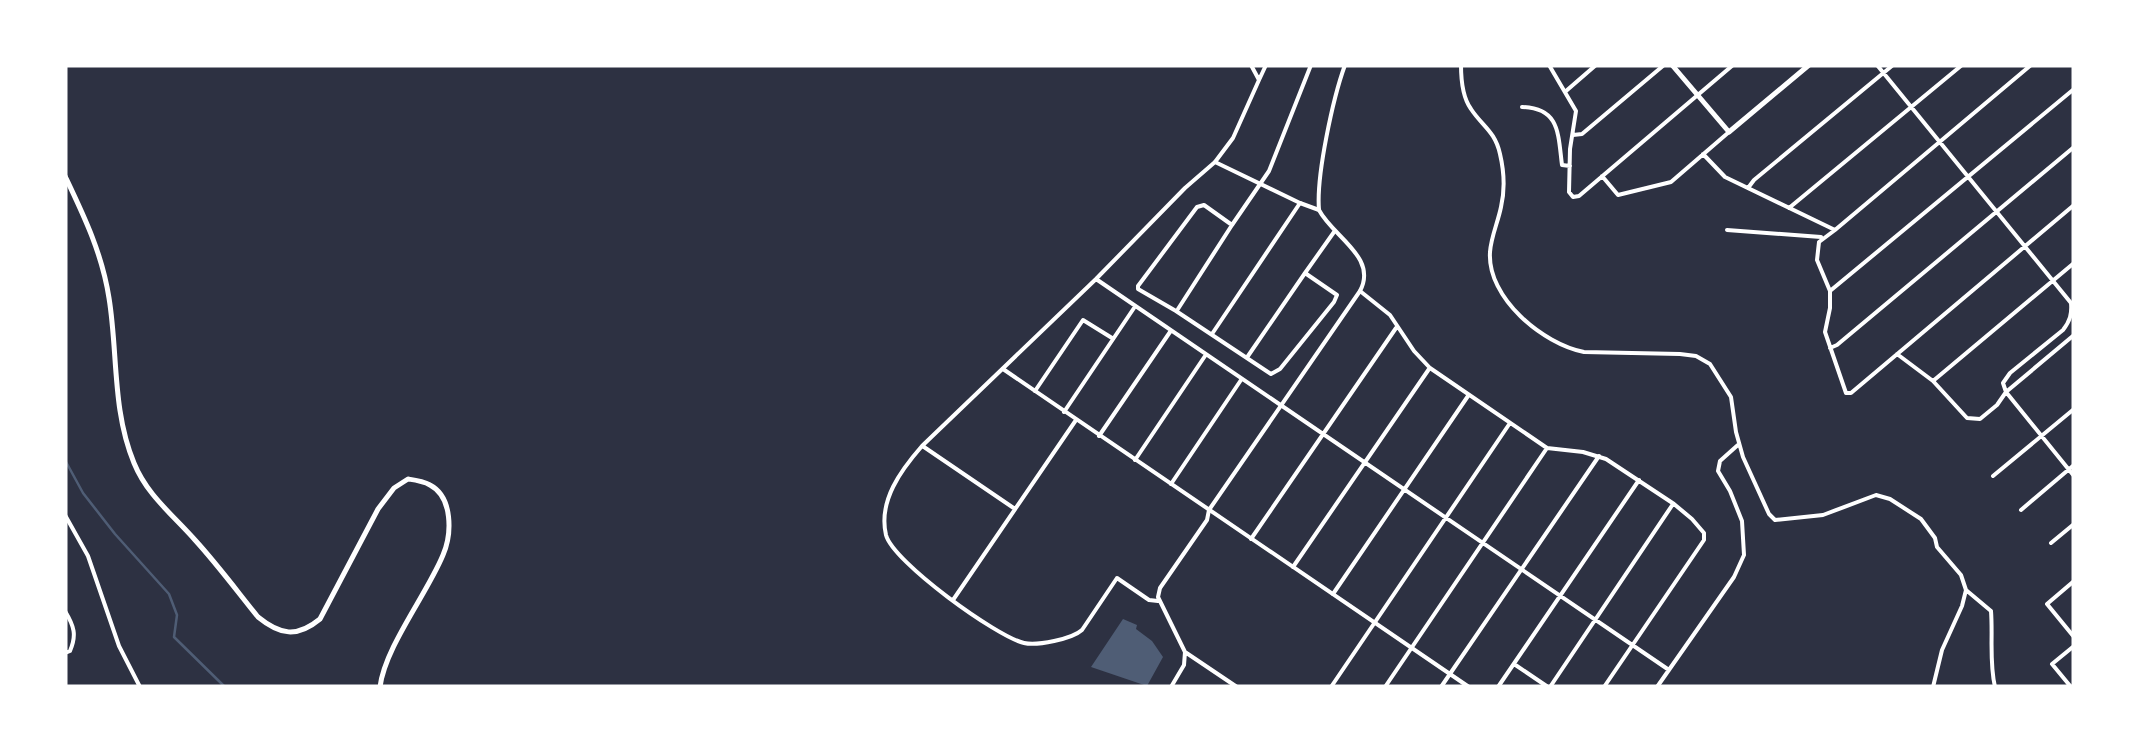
<svg xmlns="http://www.w3.org/2000/svg" width="2139" height="752" font-family="'Golos Text',sans-serif">
  <rect width="100%" height="100%" fill="#2d3142"/>
  <path fill="#4f5d75" d="M1123 619 1137 625 1136 629 1152 641 1163 657 1147 686 1091 667Z"/>
  <g fill="none" stroke-linecap="round" stroke-linejoin="round">
    <path stroke="#4f5d75" stroke-width="2.5" d="M65 460 83 493 115 534 169 594 177 615 174 637 225 687"/>
    <path stroke="#fff" stroke-width="4" d="M1311 65 1269 171 1232 225 1204 205 1197 207 1138 286V289L1176 311 1271 374 1280 369 1334 302 1337 295 1305 273 1334 232
      M1461 65C1461 79 1463 98 1471 109 1482 126 1495 131 1500 154 1504 171 1505 190 1501 207 1498 222 1491 237 1490 252 1487 298 1543 344 1584 352L1680 354 1696 356 1710 364 1731 397 1736 432 1743 457 1769 514 1775 520 1823 515 1876 495 1890 499 1921 519 1935 538 1937 547 1961 575 1966 590 1962 606 1942 650 1933 687
      M1549 65 1576 111 1570 149 1569 192 1573 197 1579 196 1733 65
      M1877 65 2071 303C2072 314 2070 321 2063 330L2010 373 2003 383 2006 392 2074 476
      M1259 80 1266 65
      M1566 91 1596 65
      M1522 107C1560 108 1558 134 1562 165L1570 166
      M1573 135 1582 134 1664 65
      M1703 154 1725 177 1835 230 1819 242 1817 260 1830 291V308L1825 332 1846 393H1851L2074 205
      M1602 176 1618 195 1671 182 1729 132
      M1748 188 1754 180 1893 65
      M1789 208 1962 65
      M1319 210C1316 176 1333 98 1345 65
      M1727 230 1821 237
      M1835 230 2031 65
      M1096 279 1669 670
      M1360 291 1390 315 1414 351 1430 368 1547 448 1583 452 1606 459 1674 504 1692 519 1704 533V540L1604 687
      M1830 291 2074 89
      M1178 309 1232 225
      M1212 334 1300 203
      M1830 348 1837 345 2074 147
      M1897 354 1933 381 1967 418 1980 419 1997 405 2006 392 2074 335
      M1248 356 1305 273
      M1933 381 2074 263
      M1035 391 1083 320 1112 338
      M1064 412 1134 308
      M1099 436 1170 332
      M924 447 1015 509
      M1135 460 1205 356
      M1993 476 2074 409
      M1171 484 1241 380
      M2021 510 2074 465
      M65 515 88 556 119 646 140 687
      M1251 539 1396 328
      M2051 543 2074 524
      M1293 567 1429 369
      M2074 581 2047 604 2074 637
      M1966 590 1991 611C1993 636 1989 662 1995 687
      M1333 594 1468 396
      M953 600 1076 420
      M1158 601 1149 600 1117 578 1082 630C1072 639 1037 646 1024 643 997 637 893 562 886 535 878 501 901 470 922 446L1096 279 1185 188 1215 162 1233 138 1259 80 1251 65
      M65 611C74 626 77 635 70 651L65 653
      M1185 652 1237 687
      M1514 664 1548 687
      M1171 687 1184 665 1185 652 1158 597 1160 588 1207 520 1209 510
      M1331 687 1510 423
      M1385 687 1547 448
      M1498 687 1639 480
      M1550 687 1673 504
      M1657 687 1734 577 1744 555 1742 521 1730 491 1718 471 1720 461 1739 444
      M2071 687 2052 664 2074 646"/>
    <path stroke="#fff" stroke-width="4" d="M1003 369 1469 687
      M1209 510 1360 291C1378 257 1333 237 1319 210L1300 203 1215 162
      M1441 687 1599 456"/>
    <path stroke="#fff" stroke-width="5" d="M1672 65 1729 132 1809 65
      M65 176C84 216 102 253 109 298 118 353 112 410 134 463 147 495 172 514 195 540 217 564 237 591 258 617 280 635 297 638 320 619L378 509 394 488 408 479C415 480 423 481 430 485 453 497 452 534 443 555 427 594 385 647 380 687"/>
  </g>
  <rect width="2139" height="752" fill="none" stroke="#ffffff" stroke-width="135"/>
</svg>
